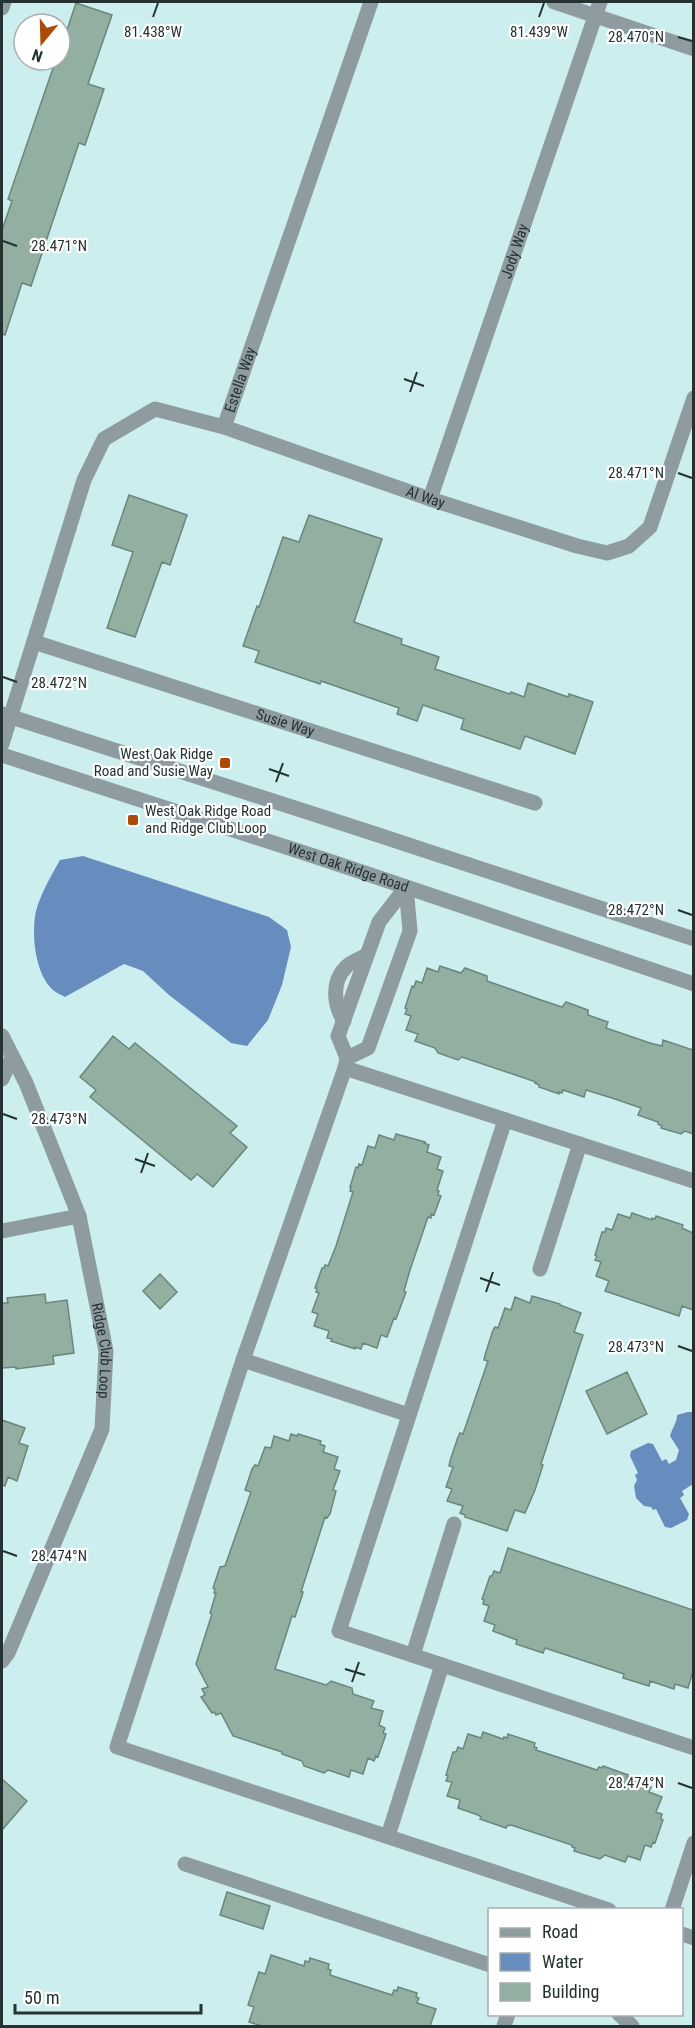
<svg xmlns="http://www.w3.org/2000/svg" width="695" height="2028" font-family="'Roboto Condensed',sans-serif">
  <rect width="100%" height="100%" fill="#cee"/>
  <path fill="#678cbe" d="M83 856 269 917 287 930 291 947 282 985 268 1020 247 1046 231 1043 169 995 143 971 124 964 65 997C62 995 56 993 53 990 35 974 31 934 36 911 41 893 51 876 60 860Z
    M688 1412H693V1484L682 1491 684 1495 680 1498 689 1514 687 1520 671 1528 665 1527 656 1509 653 1510 651 1507 644 1506 636 1498 634 1486 637 1480 635 1475 638 1473 630 1456 631 1451 648 1443 653 1444 662 1461 666 1459 669 1464 676 1460 679 1450 670 1436C672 1428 677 1423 677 1415Z"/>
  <path fill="#92afa2" stroke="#6b877b" stroke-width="1.5" d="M76 3 112 15 88 84 104 89 85 145 79 143 31 286 22 283 5 335 2 334V230L12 201 8 199 52 71 57 60H60V51Z
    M129 495 187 515 170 565 162 562 135 637 107 628 133 552 112 545Z
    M309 515 382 539 354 622 402 639 401 644 439 657 435 669 510 694 511 692 524 697 528 683 568 697 569 694 593 702 575 754 525 736 520 749 461 729 464 719 423 705 417 721 397 714 399 708 321 681 320 684 255 662 259 651 243 646 257 606 259 607 283 537 299 542Z
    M440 966 461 973 465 968 487 976V981L541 1000 562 1007 566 1002 588 1010V1015L608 1022 606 1028 650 1043 662 1046 663 1040 693 1050V1134L685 1131 681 1134 661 1128 662 1126 658 1124V1122L638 1115 641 1108 612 1098 586 1090 584 1097 563 1090 562 1093 559 1092V1094L539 1087V1085L535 1083 536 1082 462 1057 458 1060 438 1053 435 1048 415 1041 418 1034 406 1030 411 1016 405 1014 407 1009 405 1008 412 986 414 987 416 981 422 983 427 968 438 972Z
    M113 1036 129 1049 135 1043 237 1126 230 1133 247 1147 213 1187 197 1174 191 1180 90 1097 96 1090 80 1077Z
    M396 1134 425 1142 424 1143 429 1145 427 1152 441 1157 437 1169 443 1171 437 1190 439 1191 438 1195 441 1196 434 1215 431 1214V1218L428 1217 410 1270 404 1291 406 1292 396 1319 394 1318 387 1337 381 1335 377 1348 363 1343 361 1349 355 1347V1349L331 1341 332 1339 327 1338 329 1331 314 1326 318 1314 312 1312 319 1293 316 1292 317 1288H315L322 1268H324L325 1265 328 1266 336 1246 353 1192 350 1191 351 1187H350L356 1167 358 1168 359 1164 362 1165 368 1146 375 1148 379 1135 394 1140Z
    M632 1213 652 1220V1218L655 1219 656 1216 683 1225 682 1228 693 1233V1310L682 1306 679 1316 605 1291 609 1281 596 1276 601 1262 595 1260 597 1256 595 1255 602 1232H605L606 1228 612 1230 618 1214 630 1218Z
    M160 1274 177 1292 160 1309 143 1291Z
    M45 1294 46 1303 67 1300 74 1353 53 1356 54 1364 16 1369V1367L2 1368V1303H8L7 1298Z
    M532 1296 560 1304V1305L581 1313 574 1332 583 1335 541 1464 543 1465 535 1490 525 1513 515 1510 507 1531 465 1517V1515L460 1513 463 1506 447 1501 452 1489 446 1487 453 1467 449 1466 450 1461 458 1437 460 1433 463 1434 488 1361 484 1360 485 1355 493 1330 495 1327 498 1328 505 1308 511 1310 515 1297 530 1303Z
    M627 1372 647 1414 607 1434 586 1391Z
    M2 1420 25 1428 19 1443 28 1446 17 1481 8 1477 5 1486 2 1485Z
    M291 1434 297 1436 298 1434 321 1441 320 1444 325 1446 323 1452 338 1457 334 1469 340 1471 333 1490 336 1491 330 1514 327 1518 325 1517 301 1592H303L302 1596 295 1617 292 1616 275 1669 326 1685 331 1681 352 1688 353 1694 374 1701 371 1708 383 1711 379 1725 385 1728 383 1733 386 1734 378 1757 376 1756 374 1761 368 1758 363 1774 351 1770 349 1777 328 1770 324 1773 304 1766 302 1761 282 1754V1752L233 1736 221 1713 216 1715 214 1712 212 1713 201 1697 205 1695 202 1689 208 1687 196 1664 212 1614 210 1613 216 1593H214L215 1589 213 1588 220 1567 225 1566 251 1492 245 1490 252 1469 255 1465 258 1466 265 1447 271 1448 274 1436 289 1441Z
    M508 1548 693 1610V1671L688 1688 675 1684 674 1689 650 1681 649 1686 623 1678 624 1674 545 1648 543 1653 516 1644 517 1640 493 1631 495 1625 484 1621 489 1606 483 1604 484 1600 482 1599 490 1576H492L494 1571 500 1573Z
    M483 1732 503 1739 504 1737 507 1738 508 1734 535 1743 534 1747 537 1748 536 1750 597 1770 599 1767 602 1768 603 1766 628 1775 627 1777 631 1778 630 1780 651 1787 649 1792 662 1797 656 1812 662 1814 661 1819 663 1820 655 1843 653 1842 651 1847 645 1845 640 1860 628 1856 625 1862 605 1855 600 1859 574 1851 575 1848 572 1847V1845L511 1825 507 1826 506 1828 480 1819 481 1817 478 1815 458 1808 460 1800 447 1796 452 1782 446 1781 448 1776 446 1775 453 1752H456L458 1747 463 1749 468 1734 481 1738Z
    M2 1779 27 1801 2 1830Z
    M227 1892 270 1906 263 1929 220 1915Z
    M271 1955 304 1966 305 1961 309 1962 310 1958 329 1964 328 1969 331 1970 330 1975 392 1995 394 1990 397 1991 398 1987 417 1993 416 1997 419 1998 417 2003 436 2009 430 2026H262L249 2022 254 2007 248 2005 259 1972 265 1974Z"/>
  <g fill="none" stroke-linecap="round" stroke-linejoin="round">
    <g stroke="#8e9ba0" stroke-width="15">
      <path d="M554 2 694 49"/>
      <path d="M2 8 4 2"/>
      <path id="s1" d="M224 427 371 2"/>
      <path id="s2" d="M430 499 600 2"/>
      <path id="s3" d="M34 642 535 803"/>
      <path d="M2 714 363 830 694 939"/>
      <path id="s4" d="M2 744 84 480 104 439 155 409 224 427 430 499 577 546 607 553 629 546 650 527 694 398"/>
      <path id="s5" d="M2 755 329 861 694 984"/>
      <path d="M344 1021C334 1005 331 982 346 967 351 962 360 959 367 955"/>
      <path id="s6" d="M2 1036 26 1083 79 1216 106 1351 102 1429 8 1653 2 1661"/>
      <path d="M347 1058 368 1048 410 931 406 887"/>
      <path d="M345 1068 347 1058 338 1036 379 922 406 887"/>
      <path d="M2 1079 12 1057"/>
      <path d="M505 1120 339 1631 694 1748"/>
      <path d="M2 1231 79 1216"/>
      <path d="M540 1269 580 1144"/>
      <path d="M243 1360 409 1415"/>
      <path d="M413 1655 454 1524"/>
      <path d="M388 1836 442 1665"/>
      <path d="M185 1864 490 1965"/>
      <path d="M609 1910 117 1747 243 1360 345 1068 694 1181"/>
      <path d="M672 1910 694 1843"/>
      <path d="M682 1934 694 1938"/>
      <path d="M619 2014 632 2026"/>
      <path d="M504 2026 508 2014"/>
    </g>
  </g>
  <path fill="none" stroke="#253232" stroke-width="2" d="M153 17 158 3M539 17 544 3M678 37 692 41M3 241 17 246M404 379 424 386M410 392 417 372M678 473 692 478M3 677 17 682M269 769 289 776M276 782 283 763M678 910 692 915M3 1114 17 1119M135 1159 155 1166M141 1173 148 1153M480 1278 500 1285M486 1292 493 1272M678 1346 692 1351M3 1551 17 1556M345 1669 365 1675M352 1682 359 1662M678 1783 692 1788"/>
  <g fill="#ac4b08" stroke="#fff" stroke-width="2">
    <rect x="219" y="757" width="12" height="12" rx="3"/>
    <rect x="127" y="814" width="12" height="12" rx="3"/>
  </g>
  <g text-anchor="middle" stroke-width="4.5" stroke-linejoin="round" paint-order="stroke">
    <g font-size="15" fill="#253232" stroke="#fff">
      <text dy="5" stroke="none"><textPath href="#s2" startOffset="262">Jody Way</textPath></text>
      <text dy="5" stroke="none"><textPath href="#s1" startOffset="50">Estella Way</textPath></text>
      <text dy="5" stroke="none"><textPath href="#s4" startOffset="666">Al Way</textPath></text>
      <text dy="5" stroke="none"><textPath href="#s3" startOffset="264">Susie Way</textPath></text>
      <text dy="5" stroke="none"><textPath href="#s5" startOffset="364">West Oak Ridge Road</textPath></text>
      <text dy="5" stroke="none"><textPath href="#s6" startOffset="333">Ridge Club Loop</textPath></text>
    </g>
    <g font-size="15" fill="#253232" stroke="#fff" text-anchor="end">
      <text x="213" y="759">West Oak Ridge<tspan x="213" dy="17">Road and Susie Way</tspan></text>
      <text x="145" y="816" text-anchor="start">West Oak Ridge Road<tspan x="145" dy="17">and Ridge Club Loop</tspan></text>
    </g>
  </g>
  <g font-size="15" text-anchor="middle" fill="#253232" stroke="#fff" stroke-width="4.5" stroke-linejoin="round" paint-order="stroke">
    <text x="153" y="37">81.438°W</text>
    <text x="539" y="37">81.439°W</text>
    <text x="636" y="42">28.470°N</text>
    <text x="59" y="251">28.471°N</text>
    <text x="636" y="478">28.471°N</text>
    <text x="59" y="688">28.472°N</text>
    <text x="636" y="915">28.472°N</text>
    <text x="59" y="1124">28.473°N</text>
    <text x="636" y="1352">28.473°N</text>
    <text x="59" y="1561">28.474°N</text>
    <text x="636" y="1788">28.474°N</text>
  </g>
  <rect width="695" height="2028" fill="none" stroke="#253232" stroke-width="6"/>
  <rect x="488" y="1908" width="195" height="108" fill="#ffffff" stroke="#a8adad" stroke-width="1.5"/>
  <rect x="500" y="1928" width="30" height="9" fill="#8e9ba0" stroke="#a8adad" stroke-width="1.5"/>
  <text x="542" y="1938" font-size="18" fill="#253232">Road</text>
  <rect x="500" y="1953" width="30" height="18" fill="#678cbe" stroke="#a8adad" stroke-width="1.5"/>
  <text x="542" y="1968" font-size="18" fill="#253232">Water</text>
  <rect x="500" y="1983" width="30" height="18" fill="#92afa2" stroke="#a8adad" stroke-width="1.5"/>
  <text x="542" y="1998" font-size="18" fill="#253232">Building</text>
  <g transform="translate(42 42) rotate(199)"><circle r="28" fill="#ffffff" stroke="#a8adad" stroke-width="1.5"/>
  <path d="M0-4.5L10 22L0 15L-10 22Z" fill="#ac4b08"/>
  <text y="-9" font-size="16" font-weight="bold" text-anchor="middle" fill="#253232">N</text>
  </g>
  <path d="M15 2004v9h186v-9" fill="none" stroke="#253232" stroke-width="3"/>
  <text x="24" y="2004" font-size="18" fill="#253232" stroke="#ffffff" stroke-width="4.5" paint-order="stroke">50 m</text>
</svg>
